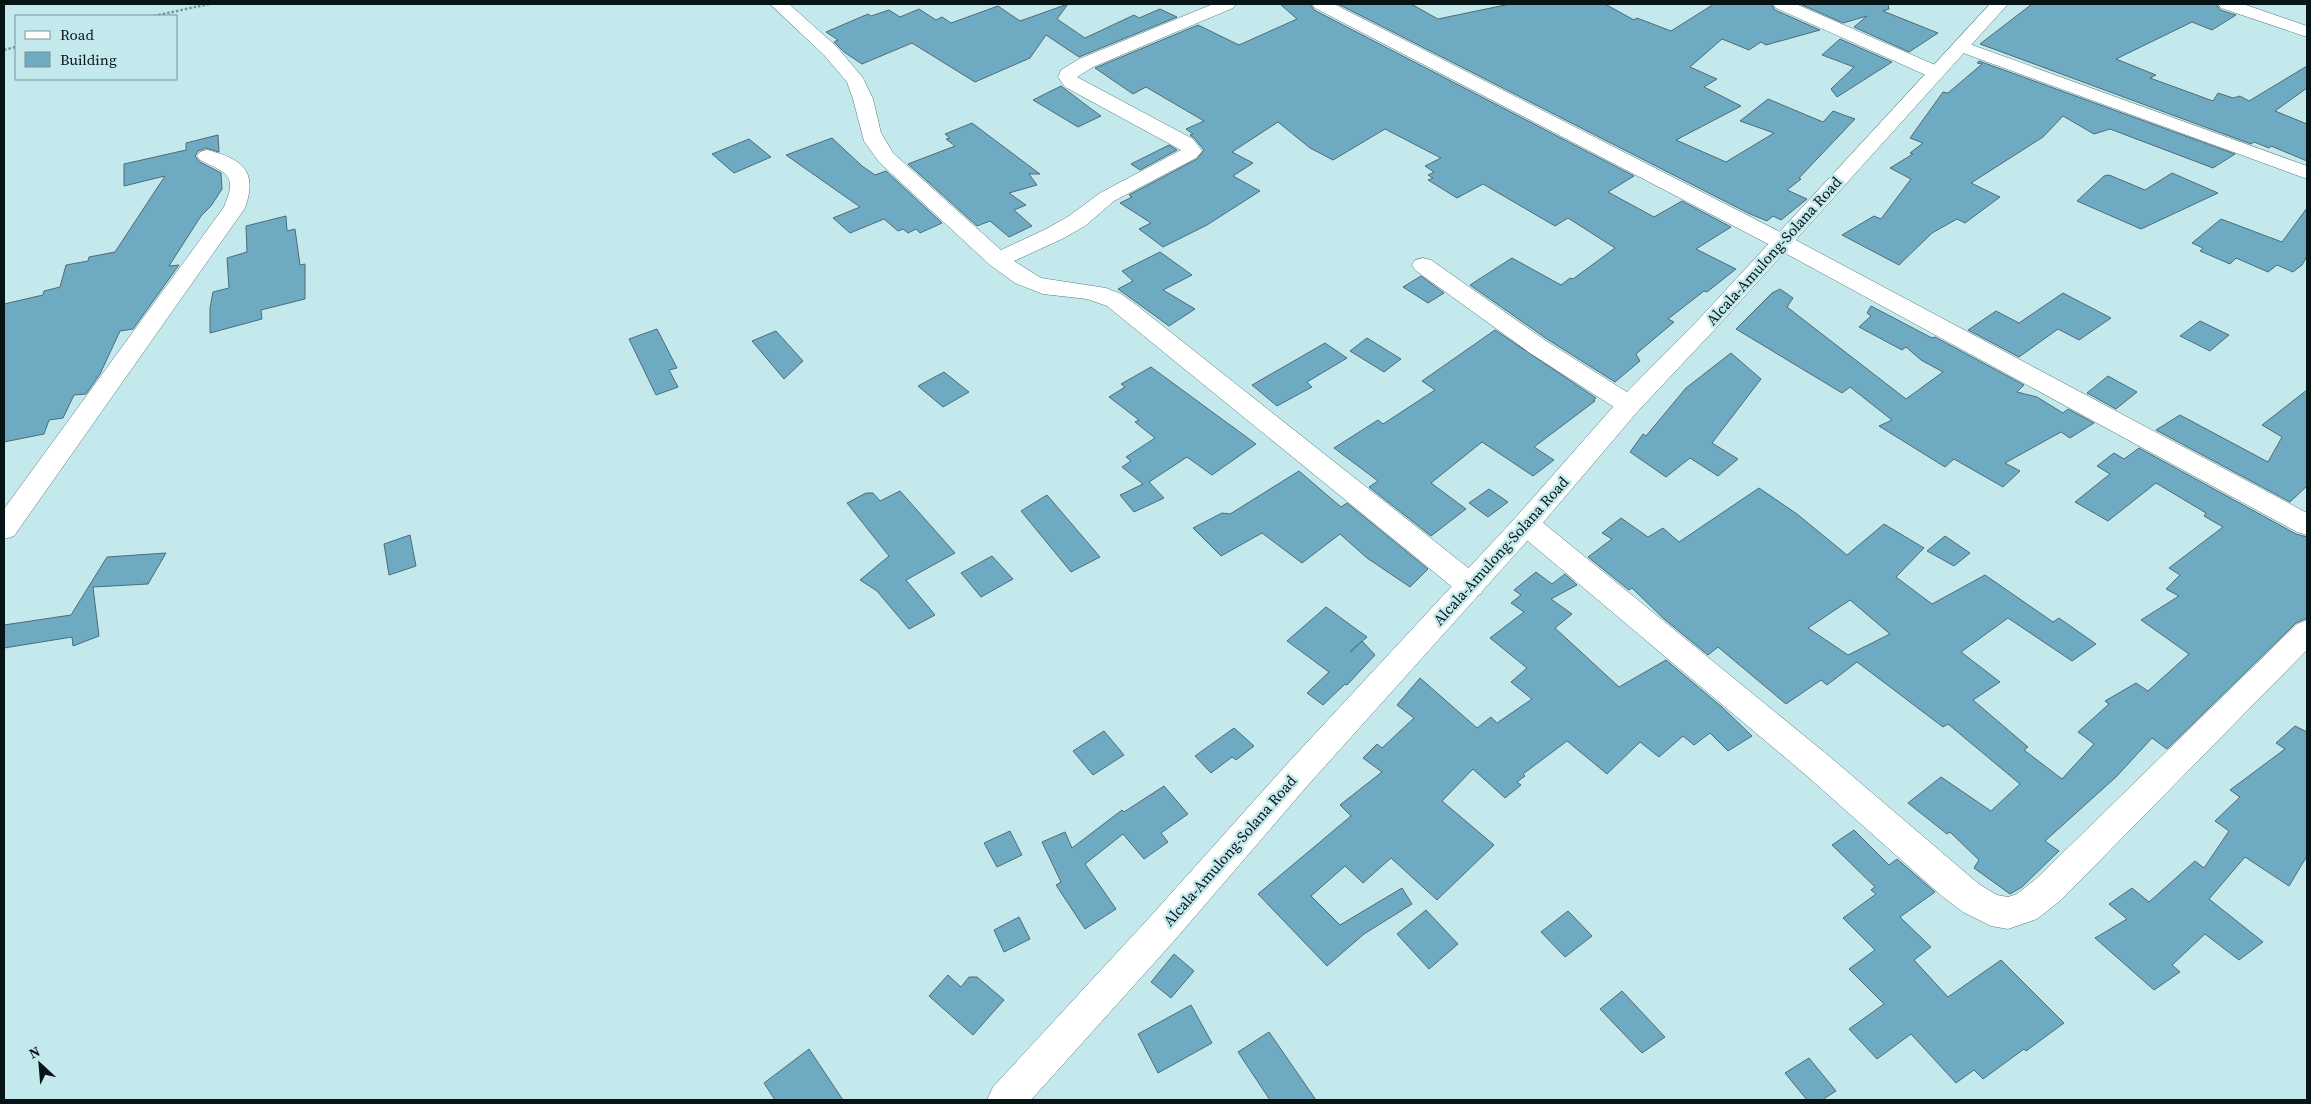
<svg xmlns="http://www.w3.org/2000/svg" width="2311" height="1104" font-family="'Source Serif 4',serif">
  <rect width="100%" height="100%" fill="#c4e9ed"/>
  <path fill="#6eabc2" stroke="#4e6c77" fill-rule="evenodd" d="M1068 4 1057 19 1085 38 1134 15 1139 18 1160 9 1177 17 1079 57 1046 35 1030 58 975 82 912 43 862 64 844 52 834 42 838 40 826 32 868 14 871 16 889 10 900 17 919 9 936 20 942 17 951 23 998 6 1020 21Z
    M1280 4H1310L1314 10 1634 176 1608 192 1654 217 1682 201 1731 227 1696 249 1736 269 1707 292 1704 291 1668 319 1674 322 1636 354 1640 361 1615 382 1547 339 1470 285 1512 258 1561 285 1570 278 1573 279 1615 248 1568 218 1555 226 1483 184 1457 198 1428 180 1433 178 1428 175 1434 172 1425 166 1441 158 1385 129 1333 160 1310 148 1278 122 1232 152 1253 163 1233 176 1260 191 1207 225 1163 247 1139 229 1151 223 1120 203 1132 197 1129 195 1197 159 1204 150 1194 138 1190 135 1193 134 1186 129 1204 121 1146 87 1133 94 1095 68 1198 25 1239 45 1297 19Z
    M1338 4H1411L1438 19 1510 4H1605L1634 20 1637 18 1671 31 1714 4H1771L1775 10 1820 30 1766 45 1761 42 1749 50 1722 39 1690 67 1717 79 1704 87 1741 106 1676 140 1726 162 1774 133 1740 121 1768 99 1823 122 1833 111 1855 119 1799 178 1801 179 1787 190 1807 199 1781 220 1773 216 1767 221 1750 214Z
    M1800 4H1888L1889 9 1883 11 1938 33 1909 52 1854 27 1867 16 1843 23Z
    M2032 4H2216L2220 10 2236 15 2212 30 2192 22 2116 59 2156 75 2150 78 2213 101 2218 93 2233 98 2240 96 2249 101 2307 66V88L2275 111 2307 124V161L2271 146 2269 148 2254 142 2251 144 1980 44Z
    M1840 39 1892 62 1837 97 1831 89 1854 67 1822 55Z
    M1979 61 2235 154 2213 168 2110 129 2094 134 2063 116 2043 137 1971 183 2000 197 1965 223 1957 219 1932 233 1899 265 1842 235 1874 216 1881 219 1911 179 1890 168 1913 154 1910 153 1923 143 1910 138 1943 92 1948 93 1982 64 1977 63Z
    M1061 86 1086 105 1101 116 1078 127 1033 100Z
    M972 123 1040 174H1029L1037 185 1009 193 1026 205 1014 210 1032 226 1009 237 990 221 977 226 908 164 955 146 946 139 950 138 945 134Z
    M218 135 219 152 206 148 198 151 195 156 200 162 221 173 222 189 211 206 201 216 169 266 179 265 133 329 120 331 100 374 86 394 74 395 63 418 49 420 44 434 4 442V304L43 295 44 291 60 287 66 265 88 261 89 257 115 252 165 176 124 186V164L186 150V143Z
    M832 138 862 166 875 175 886 171 942 223 920 233 916 229 908 233 903 229 898 231 884 219 850 233 833 218 860 207 786 155Z
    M749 139 771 157 734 173 712 154Z
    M1169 145 1177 150 1140 170 1131 164Z
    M2172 173 2218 193 2141 229 2077 201 2104 176 2109 175 2145 190Z
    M2307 208V256L2302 265 2293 272 2277 265 2268 272 2236 258 2230 264 2200 251 2203 248 2192 243 2221 219 2282 242Z
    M286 216 287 231 295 229 300 265 305 264V299L261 310 262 319 210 333V308L213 292 229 288 227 258 247 252 246 226Z
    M1160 252 1192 275 1163 290 1195 309 1169 326 1118 289 1133 281 1122 271Z
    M1421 276 1444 293 1428 303 1403 287Z
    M1780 289 1793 298 1787 307 1906 399 1943 372 1921 360 1906 347 1902 350 1859 327 1871 316 1867 313 1871 306 1932 338 1935 337 2024 385 2017 392 2037 397 2063 413 2068 409 2094 423 2070 438 2061 432 2005 463 2020 471 2003 487 1954 459 1945 467 1879 426 1892 420 1850 387 1842 393 1736 329 1772 293Z
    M2063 293 2111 318 2079 340 2058 329 2019 357 1968 330 1996 311 2019 323Z
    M2200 321 2229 335 2210 351 2180 336Z
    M657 329 677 368 669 370 678 387 656 395 629 339Z
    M1495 330 1596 398 1593 400 1595 401 1534 447 1554 460 1533 476 1482 442 1431 483 1466 509 1431 536 1369 487 1378 481 1334 448 1378 420 1383 424 1435 390 1422 381Z
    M776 331 803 361 784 379 752 341Z
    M1367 338 1401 359 1384 372 1350 351Z
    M1325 343 1347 358 1307 382 1312 387 1277 406 1252 385Z
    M1731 353 1761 379 1712 443 1738 459 1718 476 1690 458 1666 477 1630 452 1643 434 1646 436 1686 388Z
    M1151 367 1256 444 1212 475 1187 457 1149 482 1164 498 1134 512 1120 495 1143 484 1122 467 1131 461 1126 457 1155 438 1135 422 1139 420 1109 397 1125 387 1121 384Z
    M944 372 969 392 943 407 918 386Z
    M2108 376 2137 392 2116 409 2087 393Z
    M2307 390V486L2290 502 2156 430 2180 415 2268 462 2282 437 2262 425Z
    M2139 448 2296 534 2307 537V618L2296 623 2167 749 2152 738 2116 777 2045 841 2059 851 2022 887 2010 894 1974 868 1979 860 1950 832 1947 834 1908 803 1941 777 1991 811 2020 784 1948 724 1943 727 1857 662 1827 685 1821 680 1786 704 1718 647 1708 655 1663 618 1632 588 1629 590 1588 557 1612 539 1602 533 1621 518 1648 537 1663 528 1679 542 1759 488 1797 514 1847 555 1884 524 1924 548 1896 577 1932 604 1985 575 2053 622 2059 618 2096 644 2072 661 2008 618 1961 652 2000 682 1973 700 2028 747 2024 750 2062 779 2094 744 2078 732 2109 704 2105 701 2136 683 2148 691 2189 654 2141 620 2179 596 2166 589 2180 575 2169 568 2223 527 2204 516 2206 513 2156 483 2108 521 2075 502 2110 474 2097 466 2114 453 2124 459ZM1850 600 1890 634 1848 655 1808 628Z
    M1299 471 1341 507 1347 503 1428 569 1410 587 1367 558 1340 534 1302 563 1262 533 1221 556 1193 528 1222 513 1230 514Z
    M1489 489 1508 502 1488 517 1469 503Z
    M900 491 955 553 906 580 935 615 909 629 877 591 860 580 889 556 847 503 866 493H873L880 501Z
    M1047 495 1100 557 1071 572 1021 511Z
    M410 535 416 566 389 575 384 544Z
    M1945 536 1970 553 1954 566 1927 551Z
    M166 553 148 584 93 587 99 636 73 646 72 637 4 648V625L71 615 107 557Z
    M992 556 1013 579 981 597 961 573Z
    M1536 572 1552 584 1565 574 1577 585 1551 599 1572 614 1555 628 1619 687 1666 660 1723 708 1752 736 1728 751 1710 733 1694 745 1683 736 1659 757 1640 742 1607 774 1567 741 1523 774 1525 776 1517 782 1521 785 1505 798 1473 769 1442 801 1494 845 1437 900 1391 858 1363 883 1345 866 1311 896 1340 925 1402 888 1412 904 1364 934 1327 966 1258 894 1351 816 1340 805 1382 772 1363 758 1377 744 1382 748 1414 718 1397 705 1420 678 1477 728 1491 717 1497 723 1532 699 1511 682 1527 668 1490 638 1524 612 1511 603 1521 595 1514 590Z
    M1326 607 1367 637 1350 652 1362 641 1375 655 1347 685 1345 684 1323 705 1307 693 1329 672 1287 641Z
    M2295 726 2307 732V856L2289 886 2245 857 2209 899 2263 942 2239 960 2205 934 2172 965 2180 972 2154 990 2095 938 2127 919 2109 904 2132 888 2149 902 2195 861 2204 868 2229 831 2215 821 2240 797 2230 790 2285 749 2276 743Z
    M1234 728 1254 746 1236 760 1232 757 1211 773 1195 756Z
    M1104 731 1124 755 1093 775 1073 751Z
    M1164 786 1188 814 1161 833 1168 842 1144 859 1123 834 1085 864 1116 909 1085 929 1056 885 1061 882 1042 842 1065 832 1072 848 1122 810 1124 812Z
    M1854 830 1889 865 1897 859 1935 892 1900 917 1931 947 1914 960 1948 997 2001 960 2064 1023 2026 1051 2024 1049 1983 1079 1974 1070 1956 1083 1911 1034 1877 1059 1849 1029 1884 1004 1849 969 1875 950 1843 918 1876 894 1871 890 1875 887 1832 845Z
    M1010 831 1022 855 997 867 984 843Z
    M1426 910 1458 944 1429 969 1397 934Z
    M1568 911 1592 936 1565 957 1541 932Z
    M1019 917 1030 939 1004 952 994 930Z
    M1174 954 1194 971 1171 998 1151 982Z
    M948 975 961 987 969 977H977L1004 1000 973 1035 929 996Z
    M1622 991 1665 1037 1642 1053 1600 1009Z
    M1191 1005 1212 1043 1158 1073 1138 1034Z
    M1269 1032 1316 1100H1270L1238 1052Z
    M809 1049 843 1100H775L764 1083Z
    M1809 1058 1836 1091 1822 1100H1807L1785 1073Z"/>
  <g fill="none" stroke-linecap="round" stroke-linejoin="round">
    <defs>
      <path id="minor" d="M770 4H789L837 47 863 78 873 99 881 133 893 153 1001 250 1046 229 1069 216 1100 193 1181 150 1065 87 1058 77 1061 70 1079 59 1213 4H1236L1233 8 1093 67 1077 77 1193 139 1202 151 1196 158 1114 201 1085 226 1062 239 1014 261 1041 278 1106 288 1121 294 1135 304 1481 578 1485 586 1481 594 1471 597 1461 594 1107 306 1087 299 1043 294 1015 283 990 265 879 162 864 141 853 99 847 82 824 55Z
        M1312 4H1334L1790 237 2307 513V535L2297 532 1774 247 1315 8Z
        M1773 4H1796L1942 68 1944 72 1942 76 1935 78 1928 76 1776 8Z
        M2218 4H2243L2307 26V37L2221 8Z
        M1961 41 2307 166V179L1955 50 1952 46 1955 42Z
        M207 150C243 159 258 171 245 208L14 536 4 539V509L224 207C233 184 235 176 210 165 205 162 200 161 197 156L200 152Z
        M1423 258 1431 260 1546 341 1638 399 1641 405 1638 411 1629 414 1620 411 1530 353 1415 270 1412 265 1415 260Z
        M1526 514 1536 517 1829 756 1980 885 1997 895 2008 897 2017 894 2037 878 2297 624 2307 620V650L2061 900 2037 919 2008 929 1991 926 1963 912 1943 897 1807 776 1516 531 1513 524 1516 517Z"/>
      <path id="secondary" d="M1990 4H2008L1716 328 1638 411 1536 531 1309 784 1173 942 1031 1100H987L993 1087 1149 918 1287 764 1516 517 1620 399 1700 318Z"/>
    </defs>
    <use href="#minor" stroke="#587a7e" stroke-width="1"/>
    <use href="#secondary" stroke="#587a7e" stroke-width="1"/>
    <path stroke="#7b979a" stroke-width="2.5" stroke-dasharray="2.5 2" stroke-linecap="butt" d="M154 16 209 4
      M4 50 16 47"/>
    <use href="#minor" fill="#fff" fill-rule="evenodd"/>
    <use href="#secondary" fill="#fff" fill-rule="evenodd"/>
  </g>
  <g text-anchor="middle" stroke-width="5" stroke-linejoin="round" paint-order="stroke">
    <g font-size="15" fill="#071416" stroke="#c4e9ed">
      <text transform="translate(1774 251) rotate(-48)" y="5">Alcala-Amulong-Solana Road</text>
      <text transform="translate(1501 551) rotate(-48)" y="5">Alcala-Amulong-Solana Road</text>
      <text transform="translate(1230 851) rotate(-49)" y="5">Alcala-Amulong-Solana Road</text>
    </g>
  </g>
  <rect width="2311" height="1104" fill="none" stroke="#071416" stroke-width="10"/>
  <rect x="15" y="15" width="162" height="65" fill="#c4e9ed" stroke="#789497"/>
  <rect x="25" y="31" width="25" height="8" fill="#ffffff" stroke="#789497"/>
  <text x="60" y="40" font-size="15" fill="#071416">Road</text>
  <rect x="25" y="52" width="25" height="15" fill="#6eabc2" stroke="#789497"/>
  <text x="60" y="65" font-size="15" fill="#071416">Building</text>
  <g transform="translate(40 1064) rotate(334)" stroke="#c4e9ed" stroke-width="4" paint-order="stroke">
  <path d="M0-4L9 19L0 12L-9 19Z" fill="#071416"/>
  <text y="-8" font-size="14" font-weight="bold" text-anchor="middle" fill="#071416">N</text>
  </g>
</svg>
